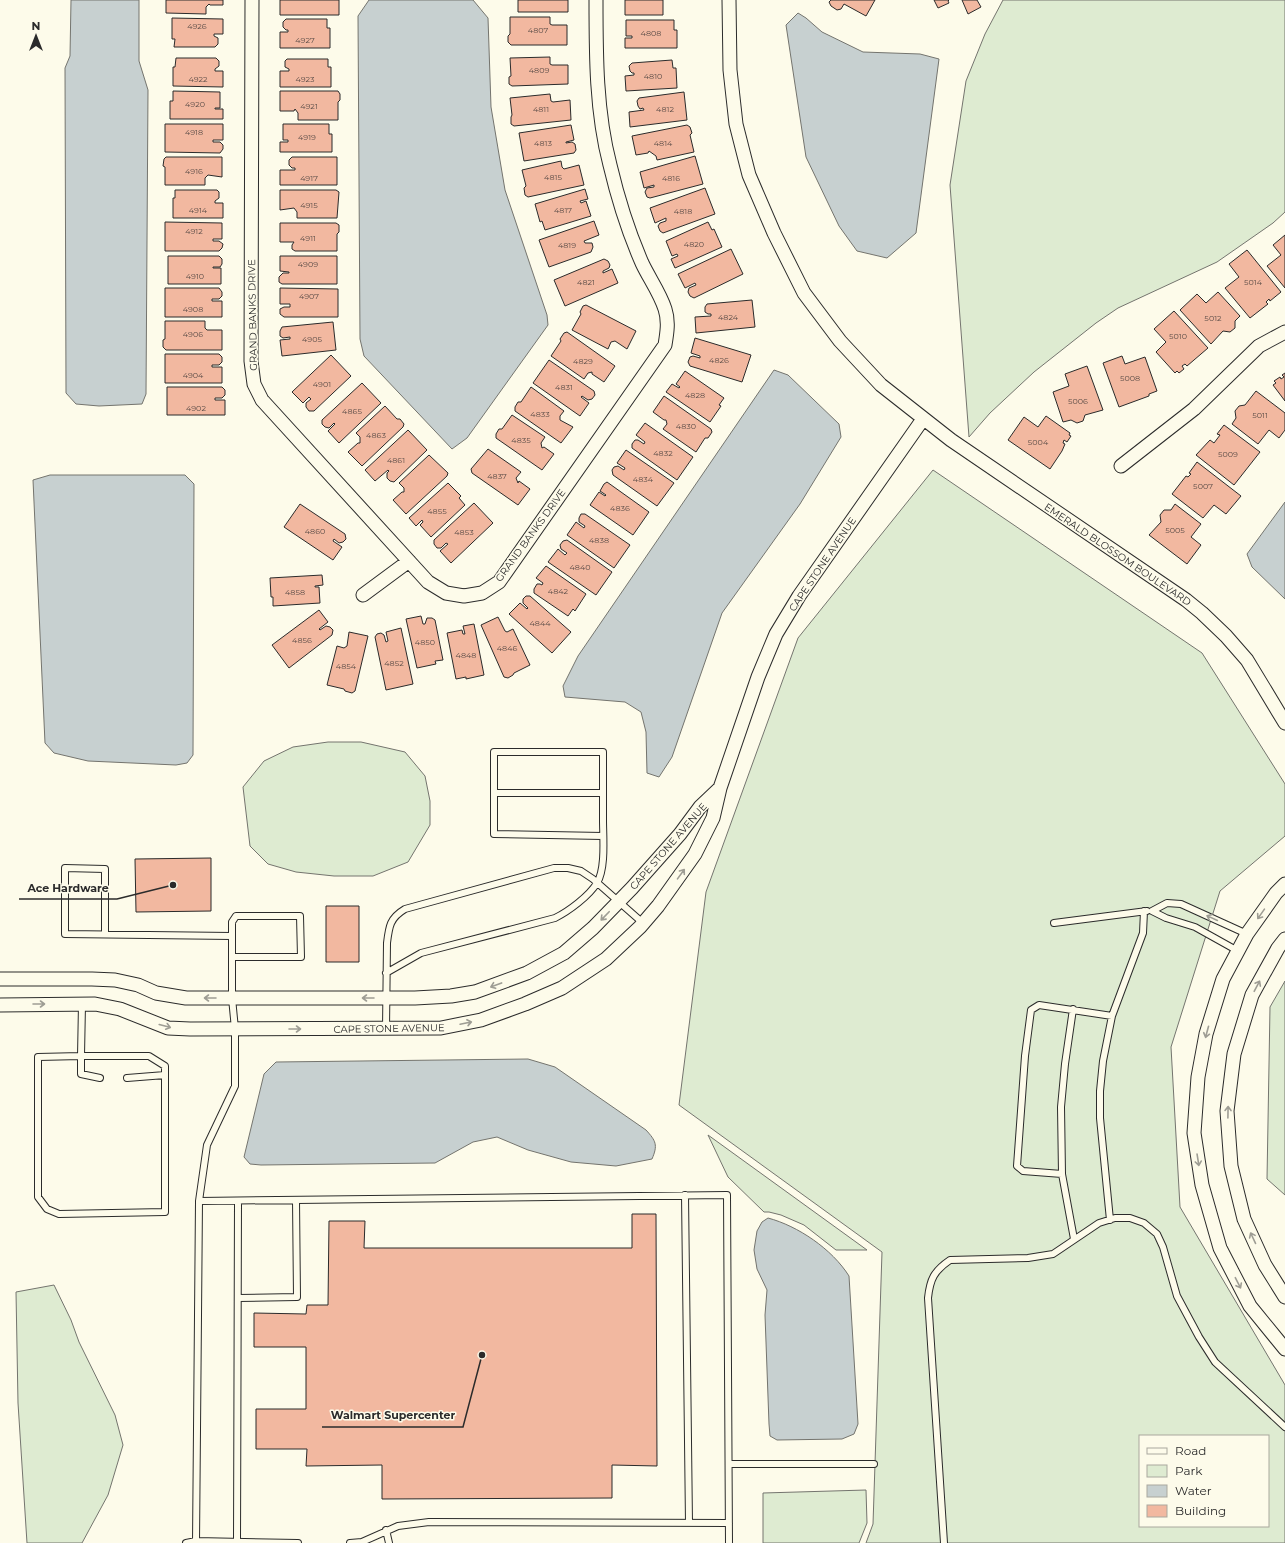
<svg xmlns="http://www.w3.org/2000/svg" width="1285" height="1543" font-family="Montserrat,sans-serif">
  <rect width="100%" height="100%" fill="#fdfbea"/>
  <path fill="#deebd1" stroke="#74746e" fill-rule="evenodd" d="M1003 0H1285V212L1273 223 1217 262 1118 308 1096 323 1034 372 990 413 969 437 950 185 966 81 985 34Z
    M933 470 1202 653 1285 784V836L1220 891 1171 1047 1180 1207 1285 1385V1543H866L873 1524 882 1252 679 1105 706 892 798 638ZM1140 1436H1268V1526H1140Z
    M328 742H361L405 752 425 776 430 801V825L408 862 373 876H334L296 872 268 864 250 846 243 787 264 761 293 747Z
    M1285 981V1195L1267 1179 1270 1007Z
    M708 1135 867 1250H836L804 1225 781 1215 769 1212H764L728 1177Z
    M54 1285 71 1320 79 1342 115 1415 123 1445 108 1495 82 1543H27L18 1403 16 1292Z
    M866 1490 867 1523 859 1543H763V1493Z"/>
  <path fill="#c7d0d0" stroke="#74746e" d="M71 0H139V61L148 90 146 394 142 404 99 406 76 404 66 393 65 68 70 56Z
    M369 0H473L488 18 491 107 505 190 547 315 548 325 467 438 452 449 364 356 360 339 358 16Z
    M798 13 806 18 822 32 863 52 920 54 939 59 916 233 887 258 857 251 839 226 806 157 786 25Z
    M774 370 788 375 839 424 841 437 800 504 722 613 672 757 659 777 647 773 646 732 641 712 625 702 565 697 563 686 578 656Z
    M50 475H185L194 484 193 755 187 763 176 765 88 761 54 753 45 743 33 480Z
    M1285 502V599L1252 567 1247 554Z
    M528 1059 555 1067 646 1130C656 1141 658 1145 652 1159L616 1166 571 1162 528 1150 497 1137 473 1142 435 1163 261 1165 250 1164 244 1157 264 1074 276 1062Z
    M768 1218C798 1226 832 1249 849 1276L858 1424 854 1434 842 1439 777 1440 770 1436 769 1424 765 1315 767 1290 757 1269 754 1250 757 1231 762 1222Z"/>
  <path fill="#f2b8a0" stroke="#2b2b2b" d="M166 0H223V5H210L209 4 206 7V14L166 13Z
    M280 0H339V15H280Z
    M518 0H568V12H518Z
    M625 0H663V15H625Z
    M831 0H875L866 16 844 4 841 9 837 10 831 6 829 2Z
    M934 0H949L948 1 949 3 938 8Z
    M962 0H977L981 7 968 14Z
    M510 17H550V24L552 25H567V45H511L508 42V36L510 34Z
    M172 18 223 19V34H214V36L218 38V44L215 47H174L175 39H172Z
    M286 19H327V28H330V48H280V32H288V30H286L283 27V22Z
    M626 20H674V30H677V48H625V38H632V36H626Z
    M550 57V64L552 65H568V84L512 86 509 84V77L511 76 510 58Z
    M176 58H216L219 61V66L215 69V71H223V87L173 86V67H175Z
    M287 59H328V67H331V87H280V71H289V69L285 67V61Z
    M672 60 673 68H676L677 88 626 91 625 76 634 75V73H632L630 71 629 66 632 63Z
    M173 91 220 92V108H215V109H223V119H170V101H173Z
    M280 91H338L340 94V100L338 102V120H298V113L295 109 294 111H280Z
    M684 92 687 120 630 127 629 112 644 110 643 108 640 109 638 106 637 101 639 98Z
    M550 94 551 101 553 102 570 100 571 120 514 126 511 124V117L512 115 510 98Z
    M165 124H223V140H213V142H220L223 145V149L220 153 165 152Z
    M283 124H329V134H332V152H280V142H288V140H283Z
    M571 125 574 140 566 142V143L572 142 575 144 576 150 574 153 524 161 519 133Z
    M687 125 690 127 692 133 690 135 694 152 657 160 656 156 649 151 648 153 636 155 632 136Z
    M695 156 703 184 650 198 647 197 645 192 647 188 654 187V185L644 188 640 172Z
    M166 157H222V177L208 175 205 178V185H165V167L163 166 164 159Z
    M292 157H337V185H280V170H295V168H292L289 165V160Z
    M561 161 562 167 564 169 579 165 584 185 528 197 525 195 524 188 526 186 522 170Z
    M705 188 715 214 663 233 660 231 658 226 660 223 666 221V218L655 223 650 208Z
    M585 189 588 199 580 201 581 203 586 201 591 216 545 230 542 221 540 222 535 204Z
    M175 190H217L219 192V198L215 201V203H223V218H173V198H175Z
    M280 190H336L339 192 337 218H297V212L294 208 280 210Z
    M594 221 599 235 584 241 585 243H592L593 247 591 252 549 267 539 240Z
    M165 222 222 223V239H213V241H219L223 244 222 248 219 251H165Z
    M708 222 712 230 714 229 722 247 675 268 671 259 678 256 677 254 672 256 666 241Z
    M280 223H336L339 225V232L337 234V251H295L292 249V245L294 242H280Z
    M1285 235V288L1267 266 1281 255 1273 245Z
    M731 249 743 274 694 298 690 296 688 292 689 288 696 285 695 283 685 288 678 274Z
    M1247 250 1281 292 1270 301 1269 299 1266 302 1268 304 1250 318 1225 288 1239 277 1229 264Z
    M168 256H219L222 259V264L220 267H213V268H221V284H168Z
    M280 256H337V284H282L279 282V277L283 273H289V272L280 271Z
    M604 259 608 261 610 265 609 268 603 271V273L612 269 618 283 565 306 554 280Z
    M165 288H219L222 292V296L219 299H212V301H222V317H165Z
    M280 288 338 289V317H284L280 314V309L284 307H290V304H280Z
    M1218 292 1240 316 1235 321V328L1230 332 1223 331 1211 344 1180 310 1197 294 1206 303Z
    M752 300 755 327 696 333 695 317 711 316V314H708L705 312V307L707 304Z
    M586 305 636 331 627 349 615 341 611 342 608 349 572 330 581 314 580 312 583 306Z
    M1174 311 1208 348 1187 366 1185 364 1182 366 1184 369 1179 373 1177 371 1175 373 1156 352 1166 342 1154 329Z
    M165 321H205V328L207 330H222V350H166L163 347V340L165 339Z
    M333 322 336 350 282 356 280 340 290 339V337L283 338 280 336V331L282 327Z
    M567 332 615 366 604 382 592 374V372L588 373 584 379 551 356 561 341 560 339 564 333Z
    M695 338 751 355 742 382 690 366 688 362 690 357 693 356 700 358V356L691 353Z
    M165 354H219L222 357V362L219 365H212V367H222V383H165Z
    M331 355 351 376 314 411H309L306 407V403L311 399 309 397 303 403 292 392Z
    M1122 356 1125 364 1145 357 1157 391 1149 394V396L1119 407 1103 363Z
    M549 360 594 391 595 395 592 399 588 400 582 396 581 397 589 403 580 416 533 383Z
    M1087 366 1103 410 1085 415 1083 421 1077 423 1071 420 1063 422 1053 392 1069 386 1065 374Z
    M685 371 724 398 719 405 721 406 710 422 666 392 672 384 679 388 680 387 676 384Z
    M1285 373V401L1273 385 1276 383 1274 381 1280 377 1281 379 1284 377 1282 375Z
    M362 383 381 403 339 443 328 431 335 424 334 423 329 428 325 427 322 424V420Z
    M167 387H222L225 390V395L222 398H215V400H225V415H167Z
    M531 387 564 411 560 416V420L573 427 561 443 515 411V407L518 402H521Z
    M1256 391 1285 413V430L1279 438 1269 430 1258 444 1232 424 1236 418 1235 411 1239 406 1245 405Z
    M664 396 711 429 712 432 708 438H705L696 452 663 429 667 424 666 420H664L653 412Z
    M385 406 397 419H400L404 424 403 427 362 466 348 452 358 443H360V437L356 433Z
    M512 415 545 437 541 443 542 448 544 447 554 454 542 470 496 438V434L499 429H502Z
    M1046 416 1070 433 1069 435 1071 436 1067 442 1064 440 1063 443 1065 444 1062 451 1050 469 1008 440 1024 417 1038 427Z
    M645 423 693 457 677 480 632 448V444L635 440H638L644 444 645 442 636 435Z
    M1224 425 1260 452 1234 485 1196 455 1210 440 1214 443 1220 435 1217 434Z
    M408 430 427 450 394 482 390 481 387 478V473L389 471 388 470 375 481 365 470Z
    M488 449 521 472 516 478 518 483 519 481 530 489 518 505 472 473 471 469Z
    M626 450 674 483 657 506 613 475 612 470 614 467 618 466 624 470 625 468 617 463Z
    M429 455 448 473 447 476 406 514 393 500 402 492H404V488L399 483Z
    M1197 462 1241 496 1226 514 1214 505 1203 518 1172 494 1186 476 1188 477 1191 474 1189 473Z
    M607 482 649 512 633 535 590 505 599 492 605 496 606 495 600 491 604 484Z
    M448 483 461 496 459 498 465 505 431 537 420 525 423 522 422 520 416 526 409 518Z
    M474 503 493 523 451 563 440 551 448 544 446 543 441 548H437L434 544V540Z
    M300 504 345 534 346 539 343 542 339 543 334 539 333 541 342 547 333 560 284 527Z
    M1175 504 1201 524 1191 537 1201 545 1187 564 1149 535 1161 522 1160 515 1164 510H1171Z
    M581 514H585L630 545 614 568 567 535 576 522 584 528 585 526 579 522V518Z
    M567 540 612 572 596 595 548 562 558 549 565 555 567 553 561 549 560 545 563 541Z
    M546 566 586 594 575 611 573 609 568 616 534 593V589L537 584H540L542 585 543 583 536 578Z
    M322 575 323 585 315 586V587H319L320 603 273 606V597H271L270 578Z
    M526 596H530L571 632 552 653 509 614 520 603 527 609 528 608 523 603V599Z
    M319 610 328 622 319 629 320 630 326 626 330 627 333 630 332 635 289 668 272 645Z
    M421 616 423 624H425L427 618H432L435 620 443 660 435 661 436 664 417 668 406 619Z
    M498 617 505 631 507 632 513 629 530 665 514 673 513 675 508 678 504 677 481 625Z
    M474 624 484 675 466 679V677L456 679 447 633 462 630 463 634H465L463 626Z
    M401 628 413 684 386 690 375 637 377 634 381 633 384 635 386 642 388 641 386 632Z
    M349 632 368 636 355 691 352 693 345 691 344 689 327 685 337 646 344 648 347 646Z
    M211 858V911L136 912 135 859Z
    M326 906H359V962H326Z
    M632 1214H656L657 1466 612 1465V1498L382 1499V1465L306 1466 307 1449H256V1409H306V1347H254V1313L306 1314 307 1305H328L329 1221H365L364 1248H632Z"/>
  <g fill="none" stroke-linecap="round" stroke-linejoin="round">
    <defs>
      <path id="lane" d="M494 793H603
        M1054 923 1147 911
        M105 934V869L65 868V934L232 936
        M1238 951 1195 927 1166 918 1152 911 1167 903 1181 904 1247 934
        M386 973 421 953 555 918C569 911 589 896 597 883 606 868 603 837 603 820 603 797 603 775 603 752H494V834L603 836
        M82 1004 81 1056 38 1057V1197L47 1209 59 1214 165 1212V1066L149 1056H81V1074L100 1078
        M1073 1009 1065 1064 1061 1107 1062 1174 1023 1171 1017 1166 1025 1056 1031 1010 1039 1005 1112 1016
        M386 1029 387 943C389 926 390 918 405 909L554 868H568L581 871 593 879 643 923
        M127 1078 165 1075
        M1062 1174 1074 1239
        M685 1195 689 1523
        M199 1201 207 1145 235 1086V1029L232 998V922L236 916H300L301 957H232
        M1110 1220 1100 1118V1091L1103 1061 1112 1016 1143 933 1144 911
        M238 1298 297 1297 296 1200
        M729 1464H874
        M386 1530 389 1543
        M237 1542 238 1201
        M186 1543 196 1541 298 1543
        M196 1543 199 1201 727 1195 729 1543
        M350 1543 362 1542 398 1526 429 1522 729 1523
        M944 1543 928 1298C930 1279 934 1271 950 1260L1028 1258 1053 1254 1099 1223 1115 1218H1130L1144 1223 1157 1234 1163 1247 1177 1296 1199 1337 1215 1362 1285 1427"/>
      <path id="street" d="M252 0 251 361 254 384 262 400 428 582 446 593 464 596 482 593 499 582 665 345C667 333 669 321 665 309 660 293 649 278 642 263 628 231 618 199 610 165 596 112 596 55 596 0
        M729 0 730 70 736 124 749 175 774 233 804 293 840 341 881 385 951 440 1186 600 1202 613 1226 636 1247 660 1285 723
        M1121 466 1194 409 1259 346 1285 332
        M363 595 409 561
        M1285 884 1276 893 1247 934 1223 979 1206 1034 1198 1077 1194 1133 1202 1185 1220 1248 1250 1306 1285 1349
        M1285 939 1278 948 1252 995 1234 1054 1227 1111 1231 1166 1244 1219 1265 1265 1285 1297
        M0 979H92L115 980 138 985 156 993 186 998H415L451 996 475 992 527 973 564 953 593 928 632 888 680 834 700 807 720 788
        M0 1005 95 1004 120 1009 168 1028 190 1029 441 1028 481 1020 525 1004 562 988 606 959 640 927 658 906 695 854 713 818 720 788 758 677 776 634 799 596 923 419"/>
    </defs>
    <use href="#lane" stroke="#2b2b2b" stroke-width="8"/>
    <use href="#street" stroke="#2b2b2b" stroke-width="15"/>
    <use href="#lane" stroke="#fdfbea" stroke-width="6"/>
    <use href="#street" stroke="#fdfbea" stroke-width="13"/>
  </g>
  <defs><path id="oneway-shaft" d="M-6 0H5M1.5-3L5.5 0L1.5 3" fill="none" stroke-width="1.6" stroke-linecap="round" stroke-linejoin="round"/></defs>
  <g stroke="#9e9d94">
    <use href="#oneway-shaft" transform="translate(681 874) rotate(-54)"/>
    <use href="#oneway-shaft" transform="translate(1261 914) rotate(125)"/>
    <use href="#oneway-shaft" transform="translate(605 916) rotate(134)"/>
    <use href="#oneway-shaft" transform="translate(1212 918) rotate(-155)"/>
    <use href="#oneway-shaft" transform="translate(496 985) rotate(160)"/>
    <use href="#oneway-shaft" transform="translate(1257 986) rotate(-62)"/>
    <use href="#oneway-shaft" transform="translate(210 998) rotate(180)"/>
    <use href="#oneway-shaft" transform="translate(368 998) rotate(180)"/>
    <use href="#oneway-shaft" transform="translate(39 1004)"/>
    <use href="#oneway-shaft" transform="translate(466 1023) rotate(-12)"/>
    <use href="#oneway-shaft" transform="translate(165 1026) rotate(15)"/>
    <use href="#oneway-shaft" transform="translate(295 1029)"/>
    <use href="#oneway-shaft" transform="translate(1207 1032) rotate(105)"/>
    <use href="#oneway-shaft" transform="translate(1228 1112) rotate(-89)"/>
    <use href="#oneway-shaft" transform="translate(1198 1160) rotate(81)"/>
    <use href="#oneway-shaft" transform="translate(1253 1238) rotate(-115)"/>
    <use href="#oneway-shaft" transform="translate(1238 1283) rotate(63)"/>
  </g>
  <g text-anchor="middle" stroke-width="3" stroke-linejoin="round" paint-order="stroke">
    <g font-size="8" fill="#5d4e48">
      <text x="197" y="29">4926</text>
      <text x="538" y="33">4807</text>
      <text x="651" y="36">4808</text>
      <text x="305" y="43">4927</text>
      <text x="539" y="73">4809</text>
      <text x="653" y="79">4810</text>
      <text x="198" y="82">4922</text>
      <text x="305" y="82">4923</text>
      <text x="195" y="107">4920</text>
      <text x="309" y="109">4921</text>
      <text x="541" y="112">4811</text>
      <text x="665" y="112">4812</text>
      <text x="194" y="135">4918</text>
      <text x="307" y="140">4919</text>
      <text x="543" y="146">4813</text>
      <text x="663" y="146">4814</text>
      <text x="194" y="174">4916</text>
      <text x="553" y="180">4815</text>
      <text x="309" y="181">4917</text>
      <text x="671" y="181">4816</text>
      <text x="309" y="208">4915</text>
      <text x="198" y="213">4914</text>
      <text x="563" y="213">4817</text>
      <text x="683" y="214">4818</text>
      <text x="194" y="234">4912</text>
      <text x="308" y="241">4911</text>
      <text x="694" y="247">4820</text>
      <text x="567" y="248">4819</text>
      <text x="308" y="267">4909</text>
      <text x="195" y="279">4910</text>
      <text x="586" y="285">4821</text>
      <text x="1253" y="285">5014</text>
      <text x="309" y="299">4907</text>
      <text x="193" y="312">4908</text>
      <text x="728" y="320">4824</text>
      <text x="1213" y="321">5012</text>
      <text x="193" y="337">4906</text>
      <text x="1178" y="339">5010</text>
      <text x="312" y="342">4905</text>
      <text x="719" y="363">4826</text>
      <text x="583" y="364">4829</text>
      <text x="193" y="378">4904</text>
      <text x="1130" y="381">5008</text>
      <text x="322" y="387">4901</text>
      <text x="564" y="390">4831</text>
      <text x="695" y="398">4828</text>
      <text x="1078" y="404">5006</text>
      <text x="196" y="411">4902</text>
      <text x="352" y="414">4865</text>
      <text x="540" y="417">4833</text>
      <text x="1260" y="418">5011</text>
      <text x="686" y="429">4830</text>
      <text x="376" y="438">4863</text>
      <text x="521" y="443">4835</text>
      <text x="1038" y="445">5004</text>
      <text x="663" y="456">4832</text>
      <text x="1228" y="457">5009</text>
      <text x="396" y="463">4861</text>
      <text x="497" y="479">4837</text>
      <text x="643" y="482">4834</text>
      <text x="1203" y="489">5007</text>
      <text x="620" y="511">4836</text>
      <text x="437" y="514">4855</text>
      <text x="1175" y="533">5005</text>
      <text x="315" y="534">4860</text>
      <text x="464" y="535">4853</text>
      <text x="599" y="543">4838</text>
      <text x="580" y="570">4840</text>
      <text x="558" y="594">4842</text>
      <text x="295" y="595">4858</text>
      <text x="540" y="626">4844</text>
      <text x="302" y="643">4856</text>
      <text x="425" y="645">4850</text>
      <text x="507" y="651">4846</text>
      <text x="466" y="658">4848</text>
      <text x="394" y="666">4852</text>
      <text x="346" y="669">4854</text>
    </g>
    <g font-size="10" fill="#2b2b2b" stroke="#fdfbea">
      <text transform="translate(252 315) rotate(-91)" y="4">GRAND BANKS DRIVE</text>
      <text transform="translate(530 535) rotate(-54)" y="4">GRAND BANKS DRIVE</text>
      <text transform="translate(1118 554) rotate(34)" y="4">EMERALD BLOSSOM BOULEVARD</text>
      <text transform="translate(822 564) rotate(-56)" y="4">CAPE STONE AVENUE</text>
      <text transform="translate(668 846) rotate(-49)" y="4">CAPE STONE AVENUE</text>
      <text transform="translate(389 1028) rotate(-1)" y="4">CAPE STONE AVENUE</text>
    </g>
  </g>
  <path fill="none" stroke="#2b2b2b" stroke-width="1.5" d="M173 885L117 899H19M482 1355L463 1427H322"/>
  <g fill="#2b2b2b" stroke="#fdfbea" stroke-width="1.5">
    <circle cx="173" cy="885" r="4"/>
    <circle cx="482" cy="1355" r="4"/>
  </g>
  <g font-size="11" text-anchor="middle" font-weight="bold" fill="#2b2b2b" stroke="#fdfbea" stroke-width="3" stroke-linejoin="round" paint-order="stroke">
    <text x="68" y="892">Ace Hardware</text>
    <text x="393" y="1419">Walmart Supercenter</text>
  </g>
  <rect x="1139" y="1435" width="130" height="92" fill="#fdfbea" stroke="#a9a89e"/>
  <rect x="1147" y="1448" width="20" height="6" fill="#fdfbea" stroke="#a9a89e"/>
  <text x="1175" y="1455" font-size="12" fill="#2b2b2b">Road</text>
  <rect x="1147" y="1465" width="20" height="12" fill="#deebd1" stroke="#a9a89e"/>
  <text x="1175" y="1475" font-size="12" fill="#2b2b2b">Park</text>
  <rect x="1147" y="1485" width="20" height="12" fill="#c7d0d0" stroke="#a9a89e"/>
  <text x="1175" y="1495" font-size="12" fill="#2b2b2b">Water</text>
  <rect x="1147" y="1505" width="20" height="12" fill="#f2b8a0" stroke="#a9a89e"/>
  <text x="1175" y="1515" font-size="12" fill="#2b2b2b">Building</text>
  <g transform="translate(36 36)" stroke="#fdfbea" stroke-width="3" paint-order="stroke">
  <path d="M0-3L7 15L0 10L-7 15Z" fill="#2b2b2b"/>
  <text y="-6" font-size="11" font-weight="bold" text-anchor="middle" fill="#2b2b2b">N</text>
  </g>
</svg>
